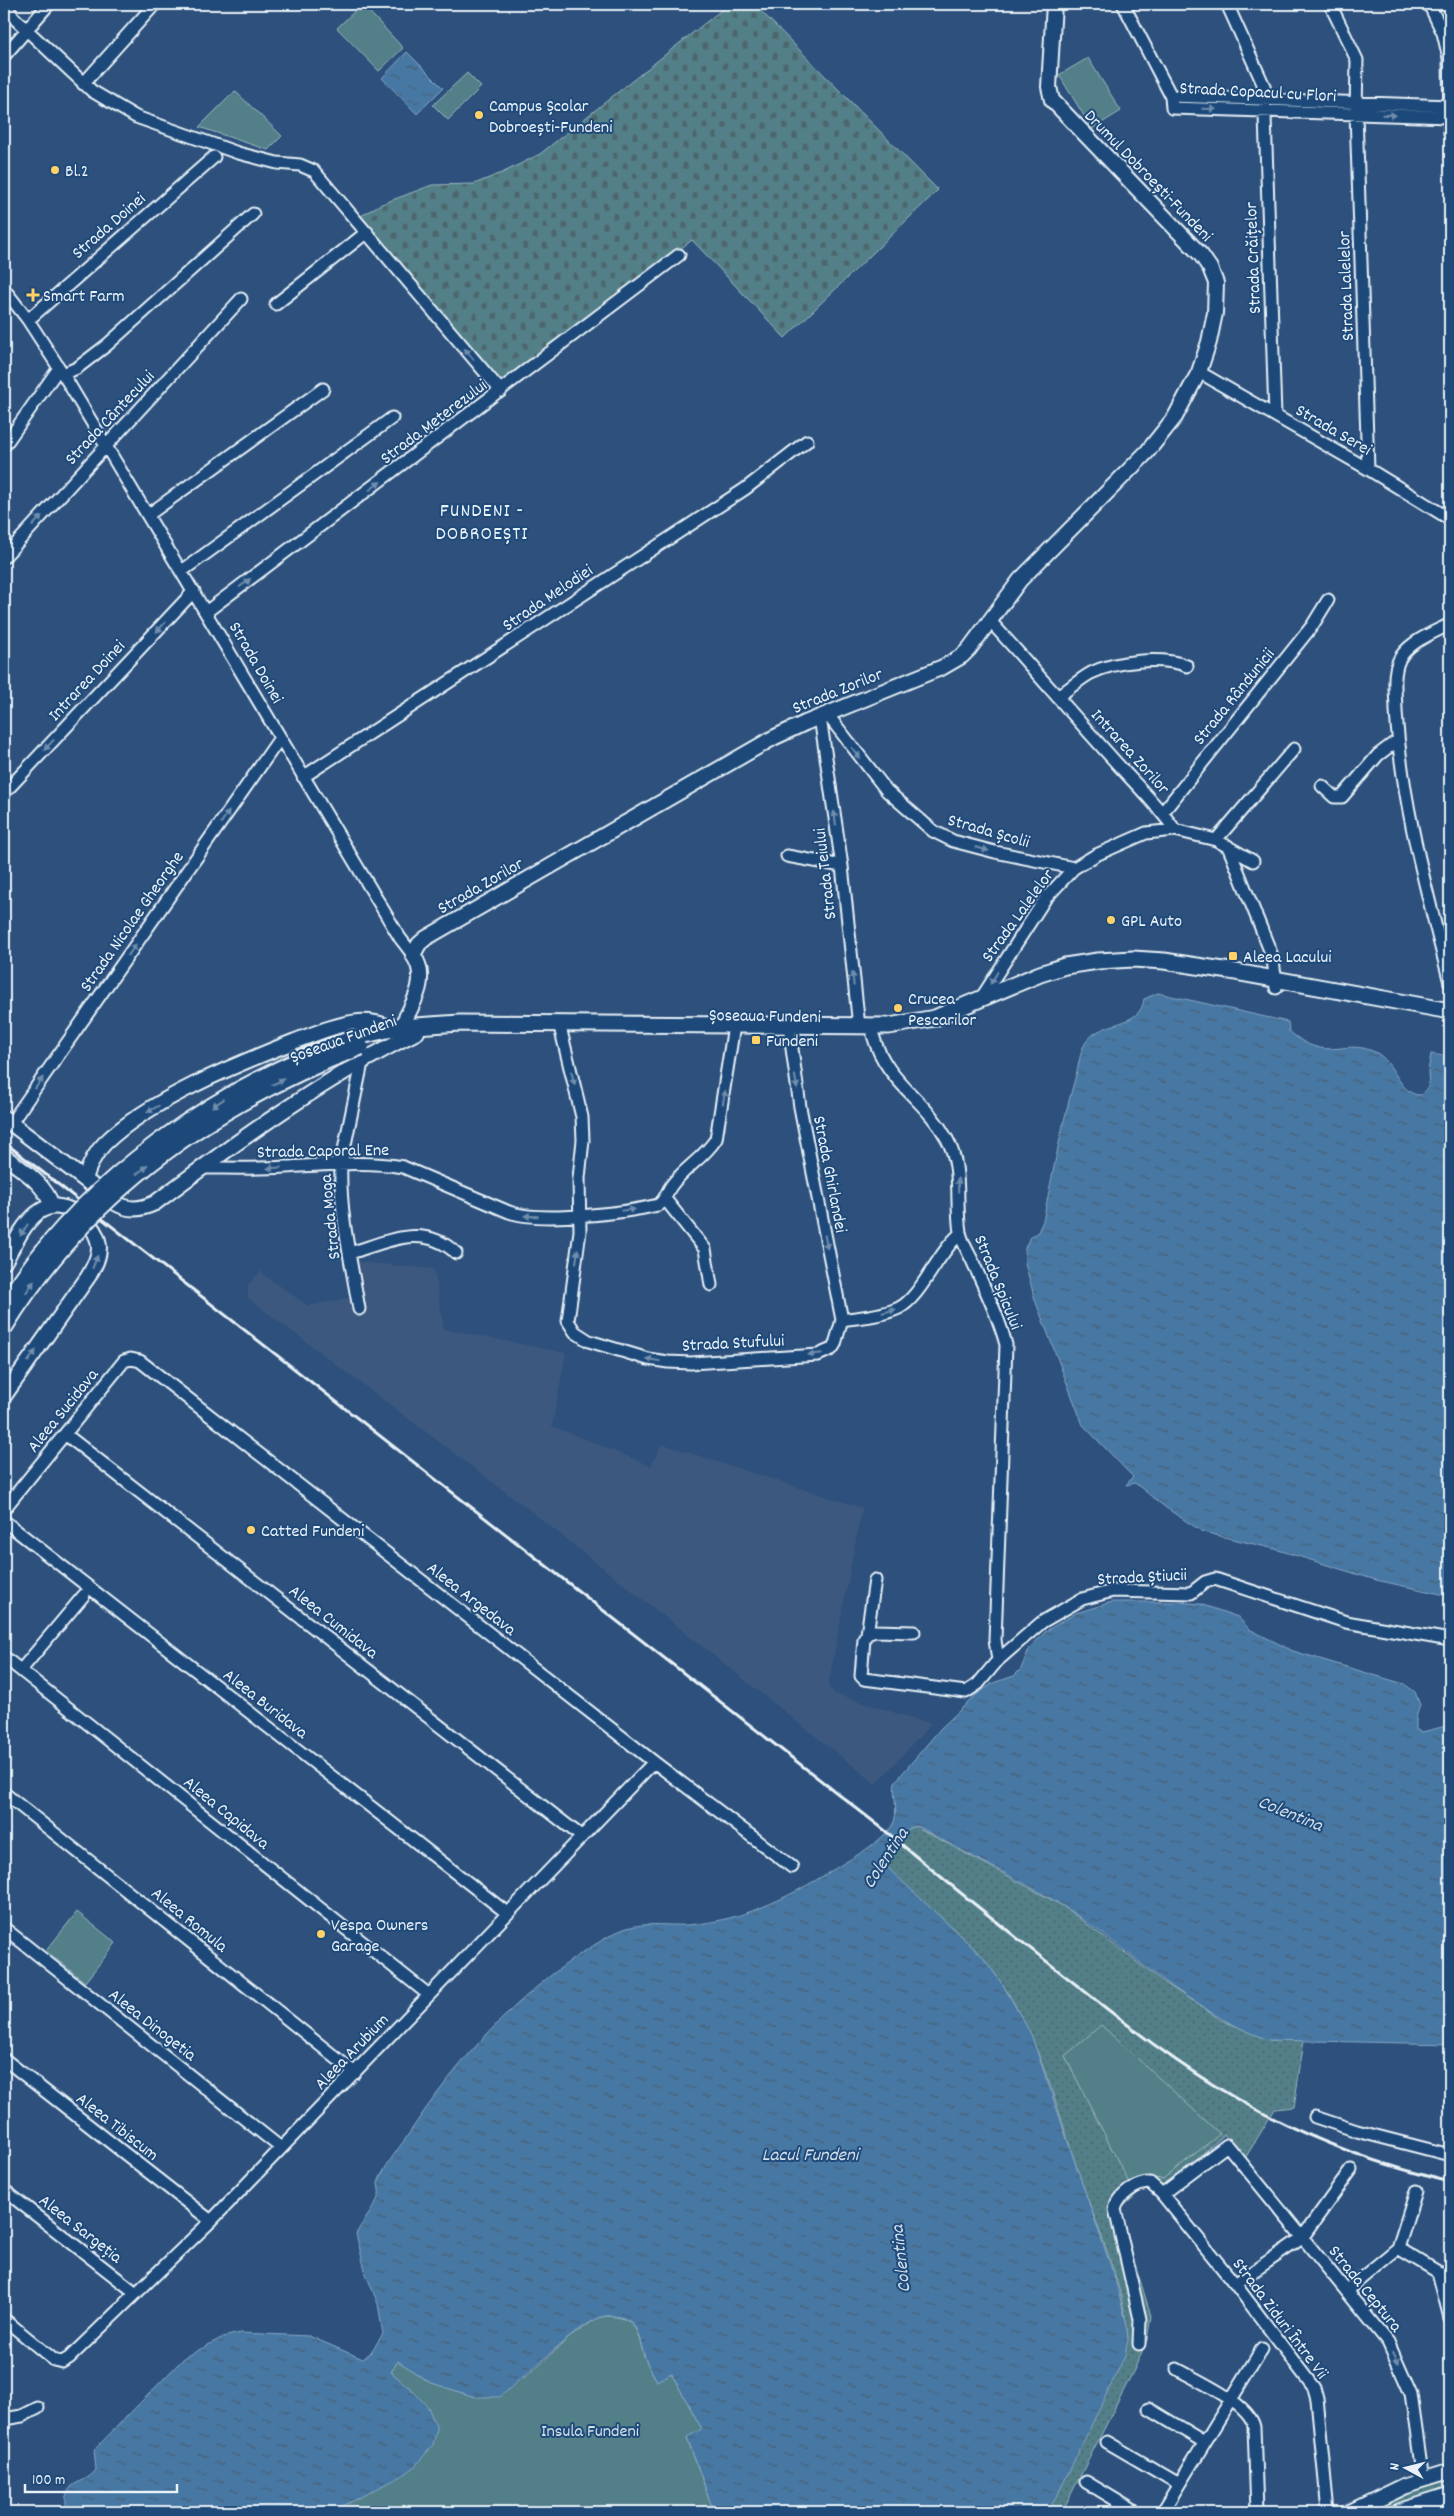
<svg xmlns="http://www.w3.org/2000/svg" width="1454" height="2516" font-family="Dekko,sans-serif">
  <defs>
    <pattern id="grass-dots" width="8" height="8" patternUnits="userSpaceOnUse" patternTransform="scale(1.25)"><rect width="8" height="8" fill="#527f88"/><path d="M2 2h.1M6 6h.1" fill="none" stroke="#4d666c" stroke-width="1.8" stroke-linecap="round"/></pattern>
    <pattern id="cemetery-stones" width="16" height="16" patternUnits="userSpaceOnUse" patternTransform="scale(1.25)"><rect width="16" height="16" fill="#527f88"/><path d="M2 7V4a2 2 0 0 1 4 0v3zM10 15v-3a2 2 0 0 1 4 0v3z" fill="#4d666c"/></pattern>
    <pattern id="water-ripples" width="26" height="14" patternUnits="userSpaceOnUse" patternTransform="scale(1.25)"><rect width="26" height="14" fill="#4677a3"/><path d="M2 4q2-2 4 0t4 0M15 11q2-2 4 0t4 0" fill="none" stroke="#466076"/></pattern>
  </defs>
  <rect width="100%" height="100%" fill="#2d517c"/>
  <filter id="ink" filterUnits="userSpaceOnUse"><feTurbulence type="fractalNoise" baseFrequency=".02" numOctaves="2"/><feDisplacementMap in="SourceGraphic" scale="10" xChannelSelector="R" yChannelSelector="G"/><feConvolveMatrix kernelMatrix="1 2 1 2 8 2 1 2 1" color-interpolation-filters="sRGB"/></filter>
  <g filter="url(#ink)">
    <path fill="#3d597e" d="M358 1262 434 1269 444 1329 566 1353 552 1426 651 1466 662 1444 862 1508 828 1686 835 1694 931 1724 876 1784 531 1511 248 1298V1285L261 1271 264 1275 308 1306 363 1295Z"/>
    <path fill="url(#grass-dots)" stroke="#9db8c0" d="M915 1826 1063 1906 1162 1981 1221 2020 1270 2040H1304L1294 2107 1275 2109 1244 2160 1224 2135 1166 2185 1140 2191 1119 2211 1151 2316 1147 2340 1135 2368 1062 2512H1047L1128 2339C1124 2286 1099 2233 1082 2183 1058 2113 1040 2035 995 1974 966 1934 922 1905 888 1868L887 1865 906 1830Z
      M1450 2479V2488L1386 2512H1363L1403 2493Z"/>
    <path fill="url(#cemetery-stones)" stroke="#9db8c0" d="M729 4H754L938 190 785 338 692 240 502 384 361 216 379 205 432 185 474 184 504 172 540 154Z"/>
    <path fill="#527f88" stroke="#9db8c0" d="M362 4 403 48 379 71 337 28Z
      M1088 58 1121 111 1092 129 1059 75Z
      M467 73 481 87 448 120 433 105Z
      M235 91 282 136 268 150 199 127Z
      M77 1912 116 1943 85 1982 46 1951Z
      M1101 2025 1220 2134 1163 2179 1145 2177 1129 2183 1065 2056Z
      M605 2316C637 2317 636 2329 644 2356 647 2364 652 2373 657 2381L671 2373 702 2429 687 2438 714 2512H331L357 2498 414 2392 391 2372 398 2361 429 2382 475 2397 525 2377 570 2337 596 2319Z"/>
    <path fill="url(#water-ripples)" stroke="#87a8c5" d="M407 52 443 88 417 114 382 78Z
      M1158 993 1288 1022 1289 1031C1327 1065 1343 1037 1375 1052 1395 1061 1399 1096 1421 1095L1429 1086 1428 1072 1431 1054 1450 1057V1596L1376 1580 1275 1549 1203 1532 1166 1508 1135 1483 1126 1485 1133 1477 1083 1425 1035 1300 1025 1263V1248L1030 1237 1038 1232 1043 1221C1053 1172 1062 1123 1076 1075 1079 1065 1080 1050 1086 1042 1102 1019 1140 1029 1144 999Z
      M1112 1602H1180L1200 1604 1238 1617 1249 1629 1293 1651 1404 1684 1415 1692 1420 1705 1416 1718V1730L1422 1732 1450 1725V2044L1269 2040C1188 2011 1133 1951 1063 1906 1019 1878 966 1855 920 1827 902 1822 894 1852 887 1864L888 1868 981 1955 1003 1985 1031 2034 1114 2276 1126 2321 1128 2339 1125 2356 1057 2496 1047 2512H714L687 2437 702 2429 671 2373 657 2381C653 2373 647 2365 645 2357 640 2345 640 2331 631 2322 624 2317 614 2315 605 2316 584 2319 520 2380 500 2397H475L429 2382 398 2361 391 2372 414 2392 428 2407 437 2429 433 2445 415 2466 400 2477 331 2512H66C67 2506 65 2501 66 2496 70 2480 86 2483 96 2470L94 2450 184 2358 223 2337 240 2333 309 2336 363 2359 371 2352 383 2334 378 2304 366 2274 356 2234C362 2222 375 2208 379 2195 380 2191 378 2187 378 2183 382 2170 398 2149 406 2138 458 2058 528 1981 613 1934 638 1920 660 1926 687 1925 746 1921 795 1894 844 1863 861 1853 880 1842 892 1826 900 1813 892 1796 895 1782L941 1728 976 1695 993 1683 1014 1676 1021 1669 1029 1649 1046 1631 1076 1613Z"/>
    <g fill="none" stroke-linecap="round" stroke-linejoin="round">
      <defs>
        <path id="minor" d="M5 4 13 17 92 91 136 117 238 153 277 163 300 165 314 171 501 391
          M1123 4 1171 96 1172 108 1450 117
          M1227 4 1264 86 1275 415
          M1330 4 1357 60 1356 113 1368 469
          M1429 4 1443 33 1449 58 1450 133
          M4 56 49 4
          M83 84 155 4
          M1171 96 1450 106
          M4 289 28 320 63 374 400 938 413 955
          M276 304 367 232
          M28 320 214 157
          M1199 372 1368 469 1450 519
          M63 374 77 368 107 345 253 214
          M4 446 59 368
          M148 515 323 389
          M4 557 241 299
          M182 571 392 418
          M206 612 679 255
          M990 621C1031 666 1071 713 1112 758 1133 782 1157 804 1175 830
          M1450 624C1435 632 1413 640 1402 655 1391 670 1396 693 1396 711 1402 806 1427 891 1450 983
          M1059 696C1070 688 1080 679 1091 673 1116 661 1162 656 1187 666
          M827 714 887 791 933 831 953 841 995 852 1074 868
          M820 717 842 866 859 1027
          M303 777 745 489 807 441
          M1322 786 1334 797H1342L1378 755 1398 740
          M4 793 194 591
          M1163 812 1312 626 1328 600
          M1216 840 1294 749
          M1228 846 1273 958 1276 988
          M787 856 842 866
          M980 1000 1045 899 1074 868 1096 855 1146 833 1175 830 1216 840 1253 861
          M561 1031 582 1117 583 1140 579 1178 580 1231 568 1321 575 1332 589 1341 648 1359 668 1362 691 1363 818 1355 832 1349 835 1344 842 1320 800 1107 790 1034
          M873 1035C886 1083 925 1098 947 1139 963 1168 955 1201 960 1232 962 1242 968 1252 972 1260 984 1288 999 1316 1006 1345L995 1640 998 1660
          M11 1123 280 738
          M201 1168C229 1168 258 1169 286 1167 324 1165 365 1160 403 1167L509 1212C540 1223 625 1213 658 1205 666 1200 666 1193 671 1186 684 1168 704 1158 716 1139L733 1032
          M665 1199 705 1249 711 1285
          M350 1253C387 1242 423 1222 456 1253
          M359 1309C351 1261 339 1212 341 1164L362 1063
          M842 1320C860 1317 882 1316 899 1308 921 1297 938 1252 960 1234
          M65 1434 581 1836
          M4 1509 124 1361 131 1359 140 1361 654 1762 792 1867
          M4 1521 507 1913
          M914 1632 875 1631 867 1634 864 1639 861 1676 864 1679 966 1692 978 1684 998 1660 1042 1622 1082 1599 1113 1591 1191 1593 1205 1582 1215 1579 1346 1622 1450 1640
          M867 1634 875 1580
          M4 1657 429 1995
          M21 1670 84 1595
          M4 1793 355 2073
          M4 1928 281 2148
          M4 2059 211 2221
          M1315 2117 1357 2131 1450 2155
          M4 2190 136 2293
          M1162 2194 1227 2145 1388 2342 1411 2394 1423 2480
          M1398 2248 1438 2272 1450 2275
          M1438 2272 1450 2318
          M1235 2284 1302 2238 1351 2170
          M1347 2290 1398 2248 1416 2191
          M4 2319 54 2360 62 2362 69 2358 211 2221 654 1762
          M1139 2344 1140 2319 1115 2209C1119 2195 1136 2183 1150 2183L1162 2194 1235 2284 1314 2388 1317 2399 1328 2512
          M1177 2369C1198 2381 1249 2403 1254 2427L1257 2512
          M1149 2409 1204 2442
          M4 2419 22 2416 38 2408
          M1107 2442 1179 2484
          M1086 2482 1136 2512
          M1162 2512 1262 2349"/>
        <path id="tertiary" d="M401 1027C413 1004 430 978 413 955L419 944 426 938 773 738 805 723 943 667 962 656 969 649 1020 580 1147 452 1175 417 1199 372 1209 342 1215 313 1216 283 1210 268 1201 255 1052 100 1049 87 1054 4
          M4 1118 114 1202C128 1211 140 1210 155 1203 237 1141 325 1078 417 1032
          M4 1156C23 1171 44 1182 52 1206
          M85 1179C89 1165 95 1153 105 1143 149 1100 237 1064 293 1042 314 1034 337 1024 359 1022 371 1021 381 1024 393 1028
          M4 1262C14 1246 24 1220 42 1210 65 1197 99 1224 99 1248 99 1259 93 1268 88 1277L4 1396"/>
        <path id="secondary" d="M356 1037 401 1027 460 1023 889 1026 935 1018 1040 974 1065 966 1098 961 1133 959 1164 961 1230 971 1450 1011
          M1351 2512 1405 2486 1450 2472
          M1399 2512 1450 2496"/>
      </defs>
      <use href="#minor" stroke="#e8f1f8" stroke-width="15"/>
      <use href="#tertiary" stroke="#e8f1f8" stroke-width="18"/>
      <use href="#secondary" stroke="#e8f1f8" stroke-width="19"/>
      <use href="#minor" stroke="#1f4a7a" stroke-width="11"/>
      <use href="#tertiary" stroke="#1f4a7a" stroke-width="14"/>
      <use href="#secondary" stroke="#1f4a7a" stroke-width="15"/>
      <path stroke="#e8f1f8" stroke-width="3" d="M4 1142 883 1829C946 1882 1009 1932 1074 1983 1126 2024 1179 2066 1237 2099 1303 2137 1376 2164 1450 2182"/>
      <defs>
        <path id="secondary-bridge" d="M4 1306C80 1181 220 1085 356 1037
          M4 1328C87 1193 213 1103 361 1047"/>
      </defs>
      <use href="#secondary-bridge" stroke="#e8f1f8" stroke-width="19" stroke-linecap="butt"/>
      <use href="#secondary-bridge" stroke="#1f4a7a" stroke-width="15"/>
    </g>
    <defs><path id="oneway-solid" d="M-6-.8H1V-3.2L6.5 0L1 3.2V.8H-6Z" transform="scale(1.25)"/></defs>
    <g fill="#6f8dac">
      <use href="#oneway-solid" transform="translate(1209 109) rotate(2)"/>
      <use href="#oneway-solid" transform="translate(1389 115) rotate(2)"/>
      <use href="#oneway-solid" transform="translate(469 354) rotate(-130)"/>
      <use href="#oneway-solid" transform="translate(375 486) rotate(-37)"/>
      <use href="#oneway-solid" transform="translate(37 521) rotate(-47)"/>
      <use href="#oneway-solid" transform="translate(245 583) rotate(-37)"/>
      <use href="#oneway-solid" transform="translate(161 627) rotate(133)"/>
      <use href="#oneway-solid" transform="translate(49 745) rotate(133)"/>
      <use href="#oneway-solid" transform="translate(856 753) rotate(52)"/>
      <use href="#oneway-solid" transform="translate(225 817) rotate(-55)"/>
      <use href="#oneway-solid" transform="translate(835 818) rotate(-98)"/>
      <use href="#oneway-solid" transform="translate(982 849) rotate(15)"/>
      <use href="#oneway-solid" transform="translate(132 950) rotate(-55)"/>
      <use href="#oneway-solid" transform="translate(994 978) rotate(121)"/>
      <use href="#oneway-solid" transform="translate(853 979) rotate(-96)"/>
      <use href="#oneway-solid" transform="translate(573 1078) rotate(76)"/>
      <use href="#oneway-solid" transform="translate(278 1082) rotate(-25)"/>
      <use href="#oneway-solid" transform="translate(796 1082) rotate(81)"/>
      <use href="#oneway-solid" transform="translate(39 1083) rotate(-55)"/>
      <use href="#oneway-solid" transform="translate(724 1097) rotate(-81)"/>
      <use href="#oneway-solid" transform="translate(218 1103) rotate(147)"/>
      <use href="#oneway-solid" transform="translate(153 1109) rotate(150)"/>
      <use href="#oneway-solid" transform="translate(274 1168) rotate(177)"/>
      <use href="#oneway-solid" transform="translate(142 1170) rotate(-37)"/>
      <use href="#oneway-solid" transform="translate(958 1185) rotate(-92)"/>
      <use href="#oneway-solid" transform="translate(628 1210) rotate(-6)"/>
      <use href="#oneway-solid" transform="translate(531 1216) rotate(-179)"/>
      <use href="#oneway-solid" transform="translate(24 1230) rotate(123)"/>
      <use href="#oneway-solid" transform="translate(826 1242) rotate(79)"/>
      <use href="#oneway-solid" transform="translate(577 1256) rotate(-82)"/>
      <use href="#oneway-solid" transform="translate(95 1262) rotate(-68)"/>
      <use href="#oneway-solid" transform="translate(30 1287) rotate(-55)"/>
      <use href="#oneway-solid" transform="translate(889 1311) rotate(-15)"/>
      <use href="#oneway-solid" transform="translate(815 1354) rotate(174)"/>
      <use href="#oneway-solid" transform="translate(32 1356) rotate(-55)"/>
      <use href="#oneway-solid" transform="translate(653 1360) rotate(-170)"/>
      <use href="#oneway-solid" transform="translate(1396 2358) rotate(65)"/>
    </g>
  </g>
  <g fill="#ffd166" stroke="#1f4a7a" stroke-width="2">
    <circle cx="479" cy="115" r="5"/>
    <circle cx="55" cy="170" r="5"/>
    <path d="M30.5 287.5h5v5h5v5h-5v5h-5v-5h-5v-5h5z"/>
    <circle cx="1111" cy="920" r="5"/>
    <rect x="1228" y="951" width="10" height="10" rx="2.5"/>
    <circle cx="898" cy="1008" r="5"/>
    <rect x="751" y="1035" width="10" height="10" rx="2.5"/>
    <circle cx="251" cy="1530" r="5"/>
    <circle cx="321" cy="1934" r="5"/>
  </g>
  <g text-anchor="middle" stroke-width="4" stroke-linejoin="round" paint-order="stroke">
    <g font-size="18" fill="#e8f1f8" stroke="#1f4a7a">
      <text transform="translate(1258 91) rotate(3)" y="6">Strada Copacul cu Flori</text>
      <text transform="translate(1149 175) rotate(46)" y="6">Drumul Dobroești-Fundeni</text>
      <text transform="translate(108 225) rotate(-41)" y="6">Strada Doinei</text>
      <text transform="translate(1252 258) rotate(-92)" y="6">Strada Crăițelor</text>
      <text transform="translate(1345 286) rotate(-92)" y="6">Strada Lalelelor</text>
      <text transform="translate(109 417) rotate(-47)" y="6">Strada Cântecului</text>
      <text transform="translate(433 421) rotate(-37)" y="6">Strada Meterezului</text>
      <text transform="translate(1334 429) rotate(30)" y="6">Strada Serei</text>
      <text transform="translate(547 597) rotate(-34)" y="6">Strada Melodiei</text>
      <text transform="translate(257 662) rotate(60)" y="6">Strada Doinei</text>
      <text transform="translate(86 680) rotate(-47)" y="6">Intrarea Doinei</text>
      <text transform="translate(837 690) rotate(-22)" y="6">Strada Zorilor</text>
      <text transform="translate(1233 696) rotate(-51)" y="6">Strada Rândunicii</text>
      <text transform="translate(1131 751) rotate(48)" y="6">Intrarea Zorilor</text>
      <text transform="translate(989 830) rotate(16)" y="6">Strada Școlii</text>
      <text transform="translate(824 874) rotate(-97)" y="6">Strada Teiului</text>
      <text transform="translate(480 885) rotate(-30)" y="6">Strada Zorilor</text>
      <text transform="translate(1017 915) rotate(-54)" y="6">Strada Lalelelor</text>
      <text transform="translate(131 921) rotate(-55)" y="6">Strada Nicolae Gheorghe</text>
      <text transform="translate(765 1015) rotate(1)" y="6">Șoseaua Fundeni</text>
      <text transform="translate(343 1038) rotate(-20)" y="6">Șoseaua Fundeni</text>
      <text transform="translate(323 1150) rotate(-1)" y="6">Strada Caporal Ene</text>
      <text transform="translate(831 1174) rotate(79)" y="6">Strada Ghirlandei</text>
      <text transform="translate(329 1217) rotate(-96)" y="6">Strada Moga</text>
      <text transform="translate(999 1282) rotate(68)" y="6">Strada Spicului</text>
      <text transform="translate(733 1342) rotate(-3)" y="6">Strada Stufului</text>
      <text transform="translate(62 1410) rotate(-51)" y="6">Aleea Sucidava</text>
      <text transform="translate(1142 1576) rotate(-3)" y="6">Strada Știucii</text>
      <text transform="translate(472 1598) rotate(38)" y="6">Aleea Argedava</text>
      <text transform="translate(334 1621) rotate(38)" y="6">Aleea Cumidava</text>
      <text transform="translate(266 1703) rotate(38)" y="6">Aleea Buridava</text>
      <text transform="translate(227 1812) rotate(39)" y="6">Aleea Capidava</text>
      <text transform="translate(190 1919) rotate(39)" y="6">Aleea Romula</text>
      <text transform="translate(153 2024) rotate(38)" y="6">Aleea Dinogetia</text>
      <text transform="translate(351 2051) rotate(-46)" y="6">Aleea Arubium</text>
      <text transform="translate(118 2126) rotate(38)" y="6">Aleea Tibiscum</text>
      <text transform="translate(81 2228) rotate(38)" y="6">Aleea Sargeția</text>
      <text transform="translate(1366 2288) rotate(51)" y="6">Strada Ceptura</text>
      <text transform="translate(1281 2318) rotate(53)" y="6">Strada Ziduri Între Vii</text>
    </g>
    <g font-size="18" fill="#e8f1f8" stroke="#1f4a7a" text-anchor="start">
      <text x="489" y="111">Campus Școlar<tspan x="489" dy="21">Dobroești-Fundeni</tspan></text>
      <text x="65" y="176">Bl.2</text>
      <text x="43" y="301">Smart Farm</text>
      <text x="1121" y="926">GPL Auto</text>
      <text x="1243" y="962">Aleea Lacului</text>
      <text x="908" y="1004">Crucea<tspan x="908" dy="21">Pescarilor</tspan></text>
      <text x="766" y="1046">Fundeni</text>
      <text x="261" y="1536">Catted Fundeni</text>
      <text x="331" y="1930">Vespa Owners<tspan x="331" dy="21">Garage</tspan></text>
    </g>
    <g font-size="18" fill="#d2e0e7" stroke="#1f4a7a">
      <text x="590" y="2436">Insula Fundeni</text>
    </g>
    <g font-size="19" font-style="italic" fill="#d0dfeb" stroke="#1f4a7a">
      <text transform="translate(1291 1812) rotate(22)" y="7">Colentina</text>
      <text transform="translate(884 1857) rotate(-57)" y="7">Colentina</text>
      <text x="810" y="2160">Lacul Fundeni</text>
      <text transform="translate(899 2259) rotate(-96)" y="7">Colentina</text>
    </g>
    <g font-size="20" letter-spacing="1" fill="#e8f1f8" stroke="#1f4a7a">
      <text x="482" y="516">FUNDENI -<tspan x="482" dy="23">DOBROEȘTI</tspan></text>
    </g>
  </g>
  <rect width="1454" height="2516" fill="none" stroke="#1f4a7a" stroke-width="20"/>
  <rect x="10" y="10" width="1434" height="2496" fill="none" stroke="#e8f1f8" stroke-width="2" filter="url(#ink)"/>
  <g transform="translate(1406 2468) rotate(277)" stroke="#1f4a7a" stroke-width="4" paint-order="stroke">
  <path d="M0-4L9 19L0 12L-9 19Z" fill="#e8f1f8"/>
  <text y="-8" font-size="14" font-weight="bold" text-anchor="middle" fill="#e8f1f8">N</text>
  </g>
  <path d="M25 2484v8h152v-8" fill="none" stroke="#e8f1f8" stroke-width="2.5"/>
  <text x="32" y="2484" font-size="15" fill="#e8f1f8" stroke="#1f4a7a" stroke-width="4" paint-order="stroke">100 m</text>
</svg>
